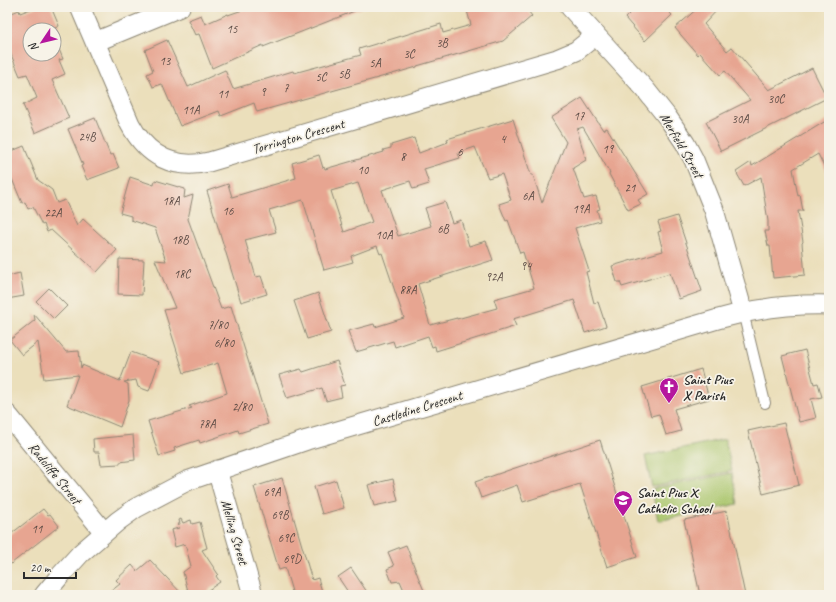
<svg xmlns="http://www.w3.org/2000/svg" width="836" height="602" font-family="Caveat,sans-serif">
  <rect width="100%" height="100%" fill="#f7f3e8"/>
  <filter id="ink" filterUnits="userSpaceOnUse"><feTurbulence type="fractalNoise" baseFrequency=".025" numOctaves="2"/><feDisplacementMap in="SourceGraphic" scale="8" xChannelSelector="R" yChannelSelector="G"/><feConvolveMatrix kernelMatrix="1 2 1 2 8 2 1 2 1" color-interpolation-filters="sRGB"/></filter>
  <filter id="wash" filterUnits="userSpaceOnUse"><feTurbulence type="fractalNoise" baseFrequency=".012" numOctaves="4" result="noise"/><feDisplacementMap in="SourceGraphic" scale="16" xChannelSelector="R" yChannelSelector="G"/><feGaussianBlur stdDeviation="0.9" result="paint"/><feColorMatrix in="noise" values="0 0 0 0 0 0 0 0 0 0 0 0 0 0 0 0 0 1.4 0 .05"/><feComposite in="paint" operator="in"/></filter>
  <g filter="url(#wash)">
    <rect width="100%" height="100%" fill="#ebdfbb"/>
    <path fill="#aac66d" stroke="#6a784c" d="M725 439 732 471 652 487 645 456Z
      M732 473 738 504 658 521 652 489Z"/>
    <g id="blocks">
      <path fill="#e7a591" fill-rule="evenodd" d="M36 7H51L59 26 51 30H30V54H54V37L63 59 59 60 65 74 52 80 69 118 35 133 23 105 37 98 27 74 20 76 7 45V15L19 10 20 13Z
        M251 7H361L362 8 263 47V45L212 68 199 34 195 35 188 20 201 15 205 24 228 14V15Z
        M466 7H525L532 16 503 41 417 66V67L257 112 254 103 221 116 219 111 180 126 162 84 153 87 147 74 153 71 145 50 167 40 188 87 225 70 233 89 293 71 294 73 361 55 359 49 441 24 443 33 471 25Z
        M636 7H664L672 15 645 41 625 18Z
        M699 7H720L704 24 727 51 732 47 769 90 812 68 827 98 721 151 706 122 750 100 725 71 720 75 700 53 698 55 675 28Z
        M582 98 603 130 607 128 648 194 638 200 641 204 628 210 609 174 610 173 583 127 577 129 586 160 573 168 584 199 596 196 600 209 597 210 600 221 575 228 589 271 586 272 594 303 598 302 606 326 585 333 574 300 513 319 516 326 436 351 435 346 432 347 428 336 395 347 393 341 356 352 348 331 374 324 375 327 404 318 382 253 380 254 377 246 351 256 353 262 324 270 303 200 269 210 276 232 245 240 256 277 261 276 267 294 241 302 207 191 228 184 232 197 296 178 292 163 319 155 323 168 324 167 325 169 384 152 383 150 391 148V145L414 138 419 153 448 142 447 139 513 119 531 175H533L542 203 566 142 551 118ZM475 147 488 178 502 174 511 200 499 204 506 221 508 220 520 253 523 252 534 288 494 299 497 308 457 319V318L430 325 418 284 493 260 486 241 469 246 461 220 452 223 445 202 425 208 431 226 398 236 382 190 410 181 413 189 429 184 424 169 460 158 458 153ZM358 183 372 222 344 232 331 191Z
        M95 118 110 155 113 154 119 168 87 180 81 166 83 165 68 129Z
        M829 119V176L818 154 793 169 798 196 800 195 803 211H798L803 242 802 243 805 275 773 278 770 246H768L765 231H768V221L761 177 744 186 736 172 751 162 752 166Z
        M24 146 38 180 52 190 57 203 65 200 77 226 83 219 117 250 97 272 51 230 47 232 44 224 42 225 33 207 28 209 25 202 22 203 12 179 7 181V153Z
        M130 177 154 185 155 180 185 189 184 198 193 195 188 219 221 309 231 306 268 424 239 433 238 430 200 443 199 440 174 448 175 451 159 456 148 421 192 408 189 406 227 393 218 363 184 373 164 310 175 308 155 260 166 261 155 228 131 220V216L120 213Z
        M677 216 702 291 679 299 670 273 622 287 620 282H617L612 266 663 251 658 232 661 231 658 222Z
        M119 259 144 260 142 295 118 294Z
        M20 273 24 296 7 299V276Z
        M49 288 67 306 54 319 36 301Z
        M318 293 331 332 307 339 294 301Z
        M34 314 66 352 79 351 81 368 82 365 120 381 131 352 159 362 149 391 138 387 136 380 124 382 128 384 129 400 120 427 67 405 78 375 44 379 38 342 22 355 10 340 35 320Z
        M805 350 814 384 818 383 822 397 811 399 816 418 799 422 782 356Z
        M337 361 345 385 340 386 342 397 326 401 322 388 287 398 279 375 301 369 303 372Z
        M701 369 709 399 674 409 681 431 666 435 659 414 651 416 642 387Z
        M784 423 799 485 763 494 748 431Z
        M133 435 135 460 120 462V464L101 465 99 452H94L93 439Z
        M600 440 637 557 607 567 580 484 523 502 517 485 481 498 475 482 512 469Z
        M282 478 312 580 318 578 323 595H293L285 568 279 570 254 487Z
        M393 479 398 501 374 506 368 485Z
        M336 480 344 508 322 514 314 487Z
        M43 509 48 515 50 514 59 526 7 567V537Z
        M727 511 745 595H700L684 520Z
        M181 519 183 523 191 520 192 524 200 522 207 548 202 550 218 574 216 576 220 582 201 595H189L183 572 191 566 185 544 175 547 171 530 179 528 178 524H180L179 520Z
        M406 545 419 579 426 595H406L400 581 392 582 387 569 394 566 388 552Z
        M150 560 183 595H106L120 584 116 580 132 565 137 571Z
        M351 568 369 595H350L338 577Z"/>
    </g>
  </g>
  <g filter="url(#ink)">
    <use href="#blocks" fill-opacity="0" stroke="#8b8573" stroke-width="1"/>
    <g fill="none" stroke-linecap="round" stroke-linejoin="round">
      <defs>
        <path id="service" d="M743 312 765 403"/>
        <path id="minor" d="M80 7 130 124C147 156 173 170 209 162L557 59 576 51 596 35
          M570 7 645 89 668 118 685 143 694 160 714 210 743 312
          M95 42 180 7
          M7 414 104 532
          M217 470 253 595
          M44 595 59 577 81 553 118 521 136 508 187 481 307 440 718 319C753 309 792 304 829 305"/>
      </defs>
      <use href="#service" stroke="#8b8573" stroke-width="12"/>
      <use href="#minor" stroke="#8b8573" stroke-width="21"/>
      <use href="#service" stroke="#fff" stroke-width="10"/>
      <use href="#minor" stroke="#fff" stroke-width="19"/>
    </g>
  </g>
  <defs>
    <symbol id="church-pin" viewBox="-11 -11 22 30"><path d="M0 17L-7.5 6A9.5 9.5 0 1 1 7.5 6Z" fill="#b5179e" stroke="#f7f3e8"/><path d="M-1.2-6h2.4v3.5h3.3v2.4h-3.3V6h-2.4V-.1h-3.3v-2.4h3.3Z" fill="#fff"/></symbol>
    <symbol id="school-pin" viewBox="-11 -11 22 30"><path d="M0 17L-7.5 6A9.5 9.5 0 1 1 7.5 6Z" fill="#b5179e" stroke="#f7f3e8"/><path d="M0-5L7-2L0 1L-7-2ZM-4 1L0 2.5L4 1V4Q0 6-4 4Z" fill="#fff"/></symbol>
  </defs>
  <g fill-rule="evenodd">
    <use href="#church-pin" x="658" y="376" width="22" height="30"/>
    <use href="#school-pin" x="612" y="489" width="22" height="30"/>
  </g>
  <g text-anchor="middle" stroke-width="3.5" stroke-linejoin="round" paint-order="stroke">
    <g font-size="12" fill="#5a4a44">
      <text x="232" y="33">15</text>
      <text x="442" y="47">3B</text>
      <text x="409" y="58">3C</text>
      <text x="165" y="65">13</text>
      <text x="375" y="67">5A</text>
      <text x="344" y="78">5B</text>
      <text x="321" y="81">5C</text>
      <text x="286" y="92">7</text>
      <text x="263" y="96">9</text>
      <text x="223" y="98">11</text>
      <text x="776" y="103">30C</text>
      <text x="191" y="114">11A</text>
      <text x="579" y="120">17</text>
      <text x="740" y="123">30A</text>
      <text x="87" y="141">24B</text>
      <text x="503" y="143">4</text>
      <text x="608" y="153">19</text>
      <text x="460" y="156">6</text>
      <text x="403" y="161">8</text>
      <text x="363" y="174">10</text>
      <text x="630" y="192">21</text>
      <text x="528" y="200">6A</text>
      <text x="171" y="205">18A</text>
      <text x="581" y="213">19A</text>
      <text x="228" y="215">16</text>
      <text x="53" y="217">22A</text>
      <text x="443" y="233">6B</text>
      <text x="384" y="239">10A</text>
      <text x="180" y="244">18B</text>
      <text x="526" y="270">94</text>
      <text x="182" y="278">18C</text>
      <text x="494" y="281">92A</text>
      <text x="408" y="294">88A</text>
      <text x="218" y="329">7/80</text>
      <text x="224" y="347">6/80</text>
      <text x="242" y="411">2/80</text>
      <text x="207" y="428">78A</text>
      <text x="272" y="496">69A</text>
      <text x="280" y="519">69B</text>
      <text x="37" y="533">11</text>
      <text x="286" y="542">69C</text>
      <text x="292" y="563">69D</text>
    </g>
    <g font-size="14" fill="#2b2b2b" stroke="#f7f3e8">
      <text transform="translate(298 136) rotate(-16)" y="5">Torrington Crescent</text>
      <text transform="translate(682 145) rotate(60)" y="5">Merfield Street</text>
      <text transform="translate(417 408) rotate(-17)" y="5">Castledine Crescent</text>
      <text transform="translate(55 473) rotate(51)" y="5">Radcliffe Street</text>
      <text transform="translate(235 532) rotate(74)" y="5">Melling Street</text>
    </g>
    <g font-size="14" font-weight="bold" fill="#2b2b2b" stroke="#f7f3e8" text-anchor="start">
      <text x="683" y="384">Saint Pius<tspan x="683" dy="16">X Parish</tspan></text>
      <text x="637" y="497">Saint Pius X<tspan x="637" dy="16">Catholic School</tspan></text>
    </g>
  </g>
  <rect width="836" height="602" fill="none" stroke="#f7f3e8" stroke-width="24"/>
  <g transform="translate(42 42) rotate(235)"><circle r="19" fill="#f7f3e8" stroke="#a5a39c"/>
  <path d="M0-3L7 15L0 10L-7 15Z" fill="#b5179e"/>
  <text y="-6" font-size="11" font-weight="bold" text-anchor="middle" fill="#2b2b2b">N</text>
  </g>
  <path d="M24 572v6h52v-6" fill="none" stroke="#2b2b2b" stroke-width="2"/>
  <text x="30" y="572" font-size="12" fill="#2b2b2b" stroke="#f7f3e8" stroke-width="3" paint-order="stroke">20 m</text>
</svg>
